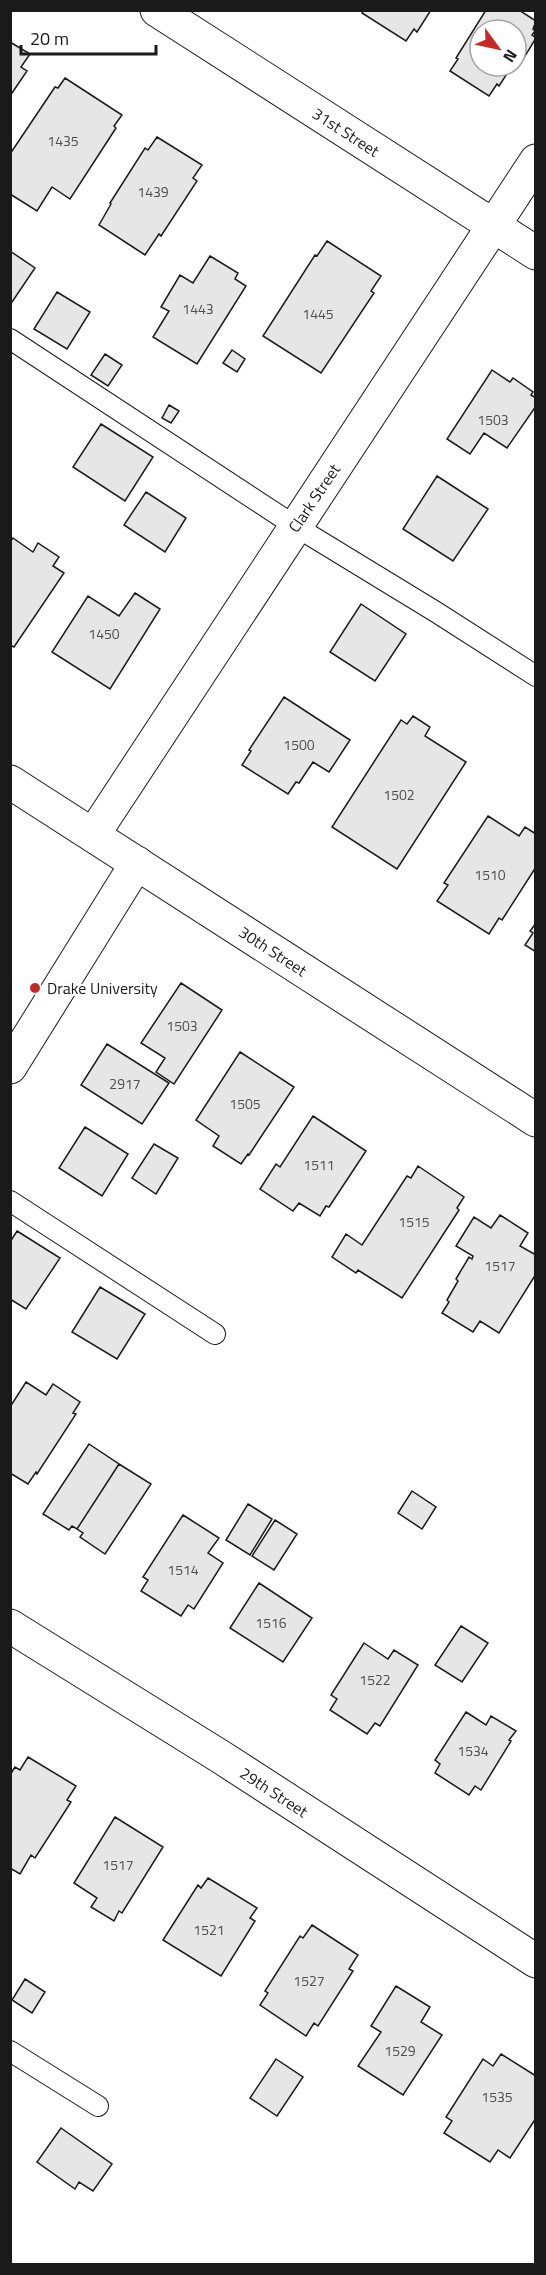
<svg xmlns="http://www.w3.org/2000/svg" width="546" height="2275" font-family="'Titillium Web',sans-serif">
  <rect width="100%" height="100%" fill="#fff"/>
  <path fill="#e6e6e6" stroke="#1a1a1a" stroke-width="1.5" d="M364 10H431L417 32 414 29 406 41 362 13Z
    M486 10H519L536 21 533 29 535 31 532 35 536 38 522 61 517 58 516 60V30H480V66H512L499 86 497 84 489 96 450 71 458 59 456 58Z
    M10 42 30 54 21 67 27 71 10 96Z
    M65 78 122 115 114 126 116 128 70 199 52 187 37 211 10 194V154L55 87 58 88Z
    M157 137 202 165 193 178 197 181 161 236 159 234 145 255 99 225 111 204 110 203 145 148 148 150Z
    M327 241 381 276 371 291 374 293 321 373 263 336 315 255 317 256Z
    M10 251 35 268 10 305Z
    M210 256 238 273 235 279 246 286 197 364 153 337 169 311 161 307 180 275 193 283Z
    M57 292 90 312 67 349 34 329Z
    M232 350 245 359 237 372 223 363Z
    M105 354 122 365 108 386 91 375Z
    M492 370 510 382 513 378 533 392 531 395 536 398V406L507 448 484 433 470 454 447 439Z
    M169 405 179 411 171 423 162 418Z
    M101 424 153 457 125 501 73 467Z
    M437 476 488 509 453 561 403 529Z
    M146 492 186 518 165 552 124 525Z
    M13 538 33 552 38 543 59 557 53 566 64 573 14 647 10 645V542Z
    M135 593 160 609 110 689 52 652 88 596 119 616Z
    M361 604 406 634 375 681 330 652Z
    M284 697 350 740 329 772 313 762 299 783 296 782 288 794 242 765 251 751 249 750Z
    M413 716 430 727 425 736 466 762 397 869 332 827 401 720 407 724Z
    M488 816 519 836 525 827 536 834V867L502 920 499 918 489 934 437 901 448 885 444 883Z
    M536 923V952L525 945 533 933 530 931Z
    M181 983 222 1010 174 1084 156 1072 165 1058 141 1043Z
    M107 1044 169 1083 142 1124 81 1085Z
    M240 1052 294 1087 249 1155 248 1154 241 1164 213 1146 219 1136 196 1120Z
    M313 1116 366 1151 329 1207 326 1206 320 1216 299 1203 293 1211 260 1189 276 1164 280 1167Z
    M85 1127 128 1154 102 1196 59 1168Z
    M154 1144 178 1158 156 1194 132 1178Z
    M418 1166 464 1197 457 1208 459 1210 402 1298 358 1270 356 1273 332 1257 346 1234 362 1245 407 1176 411 1178Z
    M500 1215 528 1233 520 1246 536 1255V1274L499 1333 480 1321 473 1332 442 1313 449 1302 447 1300 458 1281 456 1279 469 1257 472 1259 473 1256 456 1246 474 1217 491 1228Z
    M17 1231 60 1258 26 1309 10 1299V1242Z
    M100 1287 145 1314 117 1359 72 1332Z
    M26 1382 46 1395 53 1384 80 1402 73 1413 76 1414 37 1474 36 1472 28 1484 10 1473V1407Z
    M89 1444 119 1464 77 1529 72 1526 69 1530 43 1514Z
    M119 1464 151 1484 105 1554 80 1537 83 1533 77 1529Z
    M412 1491 436 1507 422 1529 398 1513Z
    M248 1504 272 1519 250 1555 226 1540Z
    M183 1515 219 1538 208 1553 223 1563 194 1609 188 1605 181 1616 141 1591 148 1580 143 1577Z
    M275 1520 297 1534 274 1570 252 1556Z
    M259 1583 312 1618 283 1662 230 1628Z
    M461 1626 488 1643 462 1682 435 1665Z
    M364 1643 388 1659 394 1650 418 1665 380 1726 375 1723 367 1734 330 1710 337 1699 331 1695Z
    M466 1712 486 1725 491 1716 516 1731 509 1740 511 1741 481 1790 475 1786 469 1795 435 1773 440 1764 435 1760Z
    M28 1757 76 1786 67 1800 71 1802 35 1858 31 1855 20 1874 10 1868V1775L15 1767 20 1770Z
    M115 1817 163 1847 122 1913 119 1911 114 1921 91 1907 97 1898 74 1883Z
    M208 1878 257 1908 250 1918 255 1921 221 1976 163 1940 198 1885 201 1888Z
    M312 1925 358 1955 349 1969 353 1971 318 2026 314 2023 306 2036 260 2005 268 1993 265 1991 300 1936 303 1938Z
    M25 1979 45 1992 32 2013 12 2000Z
    M396 1986 430 2007 421 2022 442 2035 403 2095 358 2066 381 2032 371 2026Z
    M501 2054 536 2076V2118L510 2158 498 2150 490 2162 444 2133 452 2121 446 2117 483 2059 493 2066Z
    M276 2059 303 2077 277 2116 250 2098Z
    M61 2128 112 2164 93 2191 79 2182 75 2189 37 2162Z"/>
  <g fill="none" stroke-linecap="round" stroke-linejoin="round">
    <defs>
      <path id="lane" d="M10 339 295 526 436 612 536 676
        M10 1201 215 1334
        M10 2051 98 2106"/>
      <path id="street" d="M157 10 536 253
        M93 835 536 161
        M10 1067 137 863
        M10 1626 221 1757 536 1961"/>
      <path id="secondary" d="M10 782 536 1120"/>
    </defs>
    <use href="#lane" stroke="#1a1a1a" stroke-width="22"/>
    <use href="#street" stroke="#1a1a1a" stroke-width="35"/>
    <use href="#secondary" stroke="#1a1a1a" stroke-width="35"/>
    <use href="#lane" stroke="#fff" stroke-width="20"/>
    <use href="#street" stroke="#fff" stroke-width="33"/>
    <use href="#secondary" stroke="#fff" stroke-width="33"/>
  </g>
  <circle fill="#c62828" stroke="#fff" stroke-width="2" cx="35" cy="988" r="6"/>
  <g text-anchor="middle" stroke-width="4.5" stroke-linejoin="round" paint-order="stroke">
    <g font-size="14" fill="#4d4d4d">
      <text x="63" y="146">1435</text>
      <text x="153" y="197">1439</text>
      <text x="198" y="314">1443</text>
      <text x="318" y="319">1445</text>
      <text x="493" y="425">1503</text>
      <text x="104" y="639">1450</text>
      <text x="299" y="750">1500</text>
      <text x="399" y="800">1502</text>
      <text x="490" y="880">1510</text>
      <text x="182" y="1031">1503</text>
      <text x="125" y="1089">2917</text>
      <text x="245" y="1109">1505</text>
      <text x="319" y="1170">1511</text>
      <text x="414" y="1227">1515</text>
      <text x="500" y="1271">1517</text>
      <text x="183" y="1575">1514</text>
      <text x="271" y="1628">1516</text>
      <text x="375" y="1685">1522</text>
      <text x="473" y="1756">1534</text>
      <text x="118" y="1870">1517</text>
      <text x="209" y="1935">1521</text>
      <text x="309" y="1986">1527</text>
      <text x="400" y="2056">1529</text>
      <text x="497" y="2102">1535</text>
    </g>
    <g font-size="16" fill="#1a1a1a" stroke="#fff">
      <text transform="translate(346 132) rotate(33)" y="6">31st Street</text>
      <text transform="translate(314 498) rotate(-56)" y="6">Clark Street</text>
      <text transform="translate(273 951) rotate(33)" y="6">30th Street</text>
      <text transform="translate(274 1792) rotate(33)" y="6">29th Street</text>
    </g>
    <g font-size="16" fill="#1a1a1a" stroke="#fff" text-anchor="start">
      <text x="47" y="994">Drake University</text>
    </g>
  </g>
  <rect width="546" height="2275" fill="none" stroke="#1a1a1a" stroke-width="24"/>
  <g transform="translate(498 48) rotate(123)"><circle r="28" fill="#ffffff" stroke="#a3a3a3" stroke-width="1.5"/>
  <path d="M0-4.5L10 22L0 15L-10 22Z" fill="#c62828"/>
  <text y="-9" font-size="16" font-weight="bold" text-anchor="middle" fill="#1a1a1a">N</text>
  </g>
  <path d="M21 45v9h135v-9" fill="none" stroke="#1a1a1a" stroke-width="3"/>
  <text x="30" y="45" font-size="18" fill="#1a1a1a" stroke="#ffffff" stroke-width="4.5" paint-order="stroke">20 m</text>
</svg>
